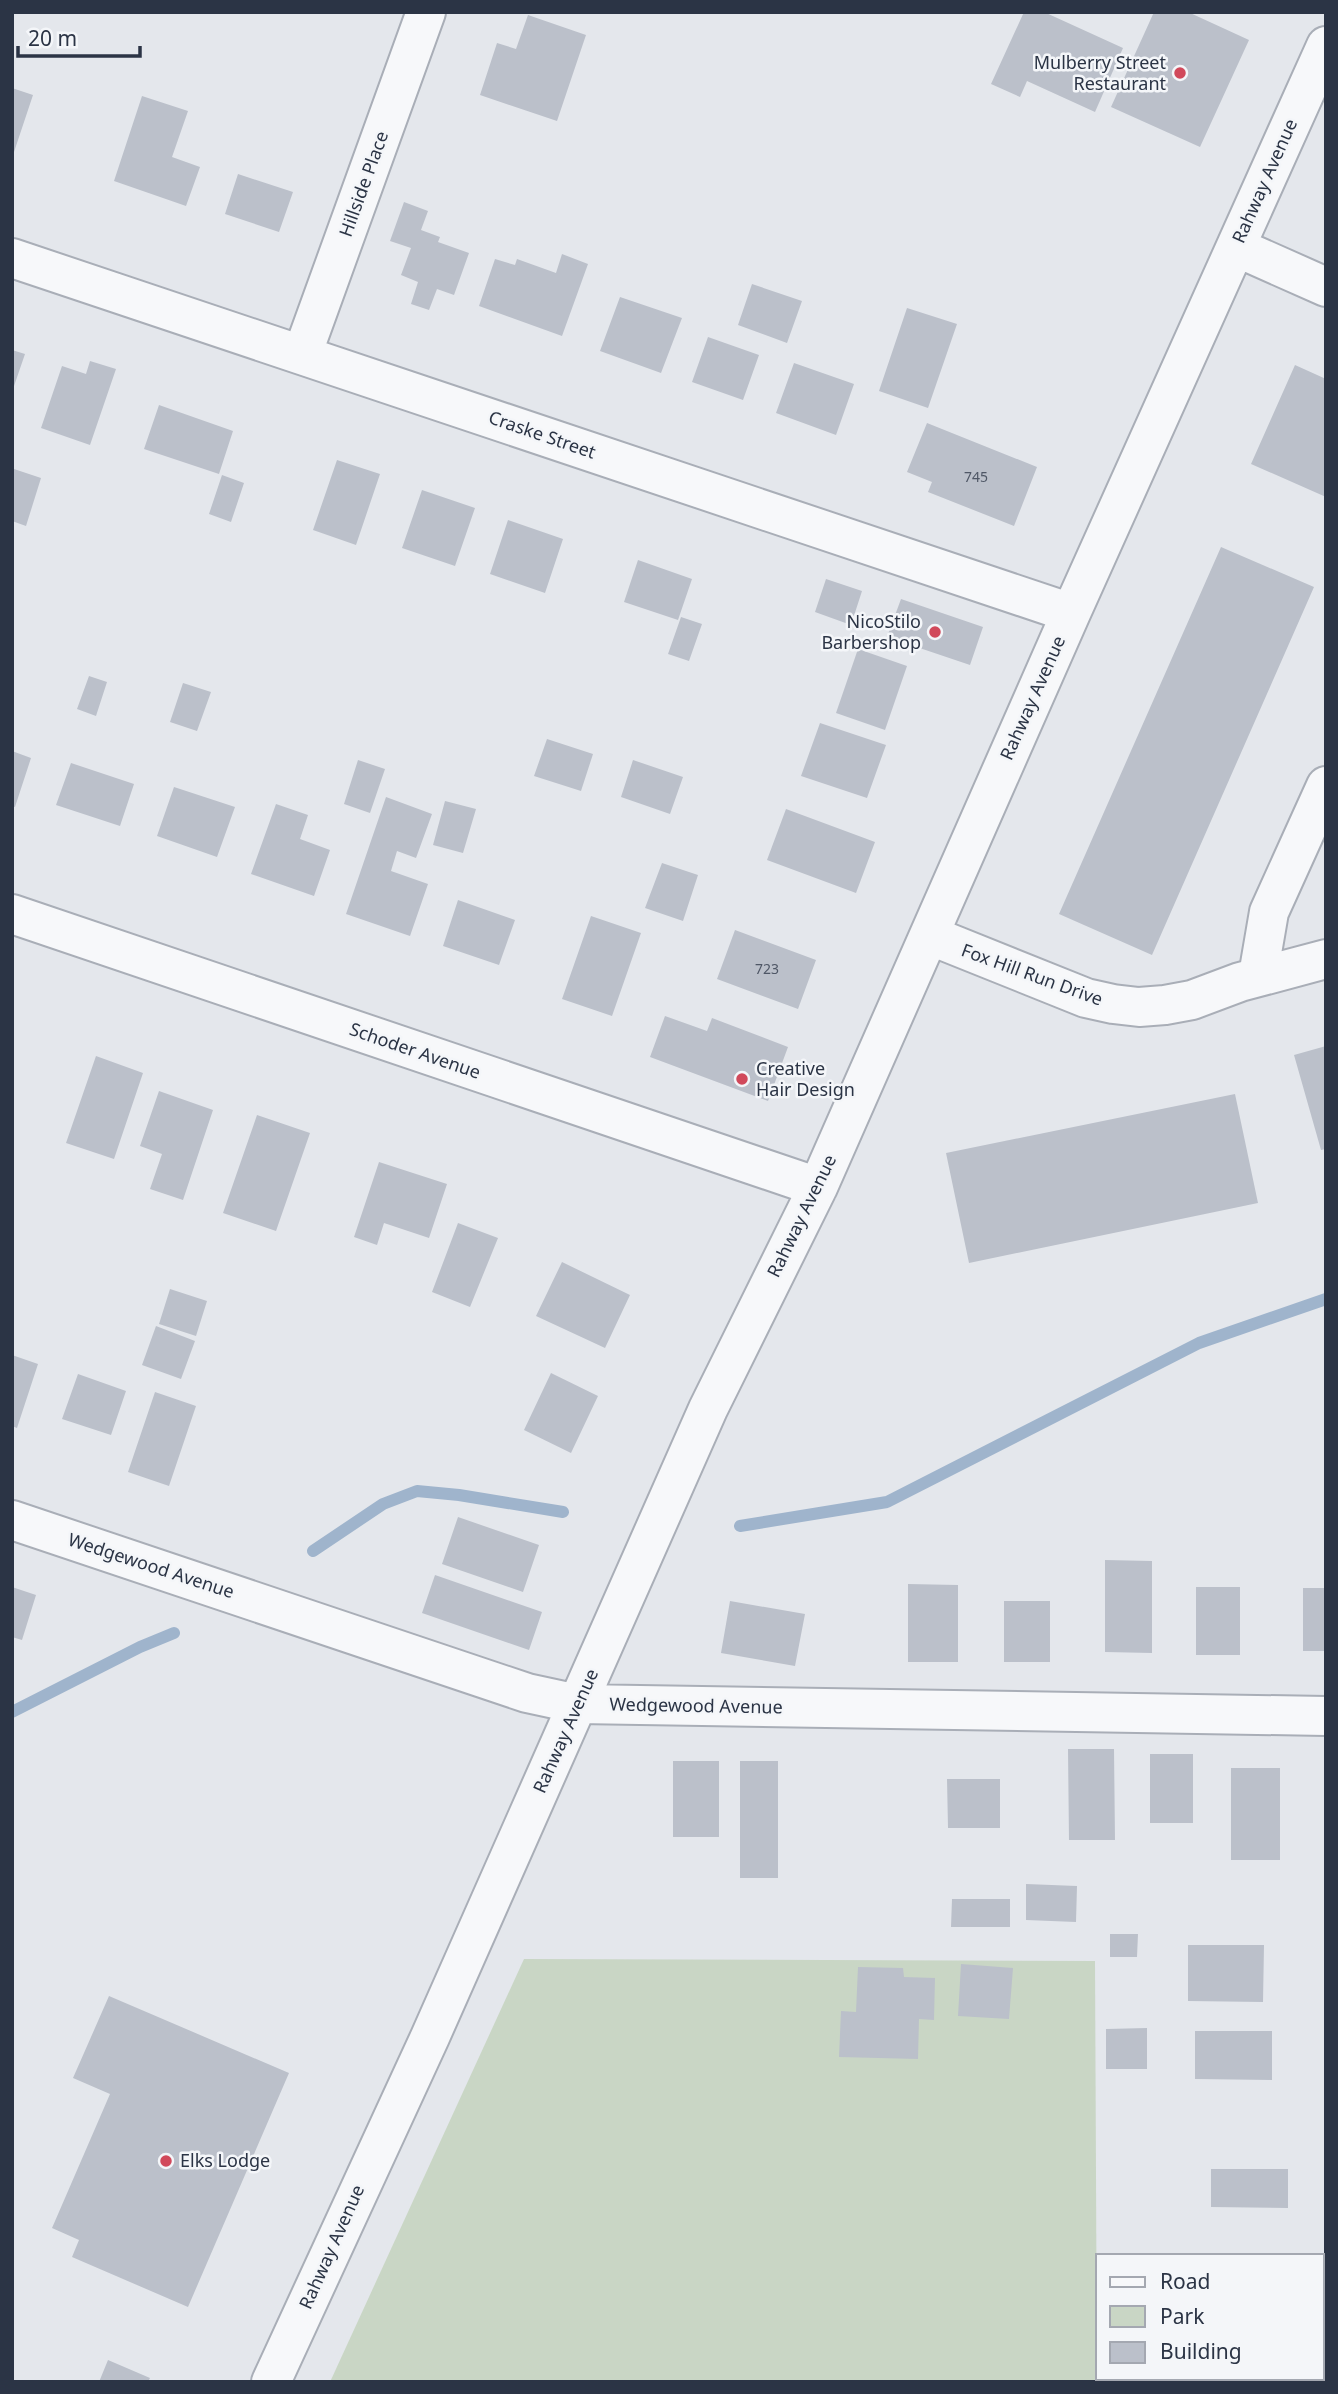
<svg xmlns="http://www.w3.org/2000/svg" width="1338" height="2394" font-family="'Noto Sans',sans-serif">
  <rect width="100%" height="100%" fill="#e4e7ec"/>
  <path fill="#c9d6c5" d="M524 1959 1095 1961 1097 2382H330Z"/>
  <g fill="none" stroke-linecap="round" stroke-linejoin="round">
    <path stroke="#9fb4cc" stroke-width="12" d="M740 1526 887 1502 1199 1343 1326 1299
      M313 1551 383 1504 417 1491 459 1495 563 1512
      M12 1712 140 1647 174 1633"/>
  </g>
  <path fill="#bbc0ca" d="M1024 12H1044L1123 48 1095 112 1027 81 1020 97 991 84Z
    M1154 12H1188L1249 40 1200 147 1111 107Z
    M528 15 586 35 557 121 480 95 497 43 516 49Z
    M12 88 33 95 13 155H12Z
    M142 96 188 111 172 157 200 167 186 206 114 181Z
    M238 174 293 192 279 232 225 214Z
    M404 202 428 211 421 230 440 237 438 242 469 253 454 295 437 289 429 310 411 304 418 282 401 275 411 248 390 241Z
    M562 254 588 264 562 336 479 306 495 259 515 265 517 259 556 273Z
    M752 284 802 301 787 343 738 325Z
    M620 297 682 318 661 373 600 351Z
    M907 308 957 324 928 408 879 391Z
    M708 337 759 355 743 400 692 382Z
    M12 350 25 354 13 389H12Z
    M90 361 116 369 90 445 41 428 62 366 86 374Z
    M794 363 854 384 836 435 776 413Z
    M1295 365 1326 379V497L1251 464Z
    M159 405 233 431 219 474 144 449Z
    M927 423 1037 467 1014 526 928 492 932 482 907 472Z
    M337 460 380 474 356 545 313 530Z
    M14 469 41 478 26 526 12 521Z
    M222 475 244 483 231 522 209 514Z
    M422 490 475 508 455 566 402 548Z
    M508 520 563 539 545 593 490 574Z
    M1221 547 1314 587 1152 955 1059 914Z
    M638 560 692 579 678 620 624 602Z
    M826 579 862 591 851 625 815 612Z
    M901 599 983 627 970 665 887 637Z
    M681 617 702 624 689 661 668 654Z
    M858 649 907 666 885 730 836 713Z
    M89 676 107 682 96 716 77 709Z
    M183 683 211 692 197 731 170 722Z
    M820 723 886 745 867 798 801 776Z
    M547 739 593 754 581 791 534 776Z
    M12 751 31 758 15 807 12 806Z
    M358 760 385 769 370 813 344 804Z
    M633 760 683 777 670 814 621 797Z
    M71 763 134 784 120 826 56 805Z
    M174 787 235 807 217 857 157 836Z
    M386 797 432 814 416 858 397 851 391 871 428 884 410 936 346 914Z
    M445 801 476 809 463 853 433 845Z
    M276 804 308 815 300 839 330 850 314 896 251 874Z
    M786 809 875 842 856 893 767 860Z
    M662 863 698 875 683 921 645 908Z
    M458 900 515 920 499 965 443 946Z
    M591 916 641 933 612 1016 562 999Z
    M735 930 816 960 798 1009 717 979Z
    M665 1016 707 1031 712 1018 788 1047 768 1101 650 1057Z
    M1326 1046V1149L1321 1150 1294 1055Z
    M96 1056 143 1073 114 1159 66 1143Z
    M159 1091 213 1110 183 1200 150 1189 162 1154 140 1146Z
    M1235 1094 1258 1203 969 1263 946 1153Z
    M257 1115 310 1133 276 1231 223 1213Z
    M379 1162 447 1184 429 1238 384 1223 377 1245 354 1237Z
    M458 1223 498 1238 470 1307 432 1292Z
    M562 1262 630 1295 605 1348 536 1316Z
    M170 1289 207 1301 196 1336 159 1324Z
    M156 1326 195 1341 181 1379 142 1365Z
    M12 1355 38 1364 17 1428 12 1426Z
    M551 1373 598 1396 571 1453 524 1430Z
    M78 1374 126 1391 111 1435 62 1419Z
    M155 1392 196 1406 169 1486 128 1472Z
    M458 1517 539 1545 523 1592 442 1564Z
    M1105 1560 1152 1561V1653L1105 1652Z
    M435 1575 542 1612 529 1650 422 1613Z
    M908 1584 958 1585V1662H908Z
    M12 1587 36 1595 22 1640 12 1637Z
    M1196 1587H1240V1655H1196Z
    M1303 1588H1326V1651H1303Z
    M730 1601 805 1614 795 1666 721 1653Z
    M1004 1601H1050V1662H1004Z
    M1068 1749H1114L1115 1840H1069Z
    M1150 1754H1193V1823H1150Z
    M673 1761H719V1837H673Z
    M740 1761H778V1878H740Z
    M1231 1768H1280V1860H1231Z
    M947 1779H1000V1828H948Z
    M1026 1884 1077 1886 1076 1922 1026 1920Z
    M952 1899H1010V1927H951Z
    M1110 1934H1138L1137 1957H1110Z
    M1188 1945H1264L1263 2002 1188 2001Z
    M961 1964 1013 1968 1009 2019 958 2016Z
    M858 1967 903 1968 904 1977 935 1978 934 2020 919 2019 918 2059 839 2057 841 2011 856 2012Z
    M109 1996 289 2073 188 2307 72 2257 79 2240 52 2228 110 2094 73 2078Z
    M1147 2028V2069H1106V2029Z
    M1195 2031H1272V2080L1195 2079Z
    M1211 2169H1288V2208L1211 2207Z
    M108 2360 150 2378 148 2382H99Z"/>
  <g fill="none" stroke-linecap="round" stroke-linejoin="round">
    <defs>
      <path id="minor" d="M1236 247 1326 287
        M12 258 1071 613
        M302 355 426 12
        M12 914 818 1187
        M929 935 1086 998 1113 1004 1139 1007 1165 1005 1192 1000 1240 982 1326 959
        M1258 976 1269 912 1326 786
        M12 1520 527 1693 578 1704 1326 1716
        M271 2382 430 2037 708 1409 818 1187 1071 613 1326 46"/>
    </defs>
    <use href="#minor" stroke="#a9aeb7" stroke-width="42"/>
    <use href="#minor" stroke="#f7f8fa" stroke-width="38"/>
  </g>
  <g fill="#d1495b" stroke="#f4f6f9" stroke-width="2.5">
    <circle cx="1180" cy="73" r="7"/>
    <circle cx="935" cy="632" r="7"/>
    <circle cx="742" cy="1079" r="7"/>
    <circle cx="166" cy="2161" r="7"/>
  </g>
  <g text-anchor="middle" stroke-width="5" stroke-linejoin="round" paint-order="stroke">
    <g font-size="14" fill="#4f5766">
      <text x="976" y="482">745</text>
      <text x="767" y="974">723</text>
    </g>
    <g font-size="18" fill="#2b3445" stroke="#f4f6f9" text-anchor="end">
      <text x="1166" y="69">Mulberry Street<tspan x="1166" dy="21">Restaurant</tspan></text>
      <text x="921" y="628">NicoStilo<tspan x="921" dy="21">Barbershop</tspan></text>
      <text x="756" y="1075" text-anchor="start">Creative<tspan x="756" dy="21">Hair Design</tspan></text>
      <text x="180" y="2167" text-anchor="start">Elks Lodge</text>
    </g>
    <g font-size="18" fill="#2b3445" stroke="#f4f6f9">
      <text transform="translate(1265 181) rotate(-66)" y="6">Rahway Avenue</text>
      <text transform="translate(364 184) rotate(-70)" y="6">Hillside Place</text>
      <text transform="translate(542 435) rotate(19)" y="6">Craske Street</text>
      <text transform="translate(1033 698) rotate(-66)" y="6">Rahway Avenue</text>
      <text transform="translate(1032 975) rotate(20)" y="6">Fox Hill Run Drive</text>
      <text transform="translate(415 1051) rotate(19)" y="6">Schoder Avenue</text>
      <text transform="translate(802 1216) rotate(-64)" y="6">Rahway Avenue</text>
      <text transform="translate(151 1566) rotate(18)" y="6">Wedgewood Avenue</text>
      <text transform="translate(696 1706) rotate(1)" y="6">Wedgewood Avenue</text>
      <text transform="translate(566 1731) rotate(-66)" y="6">Rahway Avenue</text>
      <text transform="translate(332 2247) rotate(-66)" y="6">Rahway Avenue</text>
    </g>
  </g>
  <rect width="1338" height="2394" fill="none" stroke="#2b3445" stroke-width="28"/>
  <rect x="1096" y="2254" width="228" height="126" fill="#f4f6f9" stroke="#a4a8b1" stroke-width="2"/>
  <rect x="1110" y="2277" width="35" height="10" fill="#f7f8fa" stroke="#a4a8b1" stroke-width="2"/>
  <text x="1160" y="2289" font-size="21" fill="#2b3445">Road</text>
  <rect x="1110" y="2306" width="35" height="21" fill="#c9d6c5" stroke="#a4a8b1" stroke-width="2"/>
  <text x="1160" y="2324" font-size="21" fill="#2b3445">Park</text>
  <rect x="1110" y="2342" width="35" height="21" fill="#bbc0ca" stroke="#a4a8b1" stroke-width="2"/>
  <text x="1160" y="2359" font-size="21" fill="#2b3445">Building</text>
  <path d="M18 46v10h122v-10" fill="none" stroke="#2b3445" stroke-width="3.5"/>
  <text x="28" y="46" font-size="21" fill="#2b3445" stroke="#f4f6f9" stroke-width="5" paint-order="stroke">20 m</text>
</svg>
